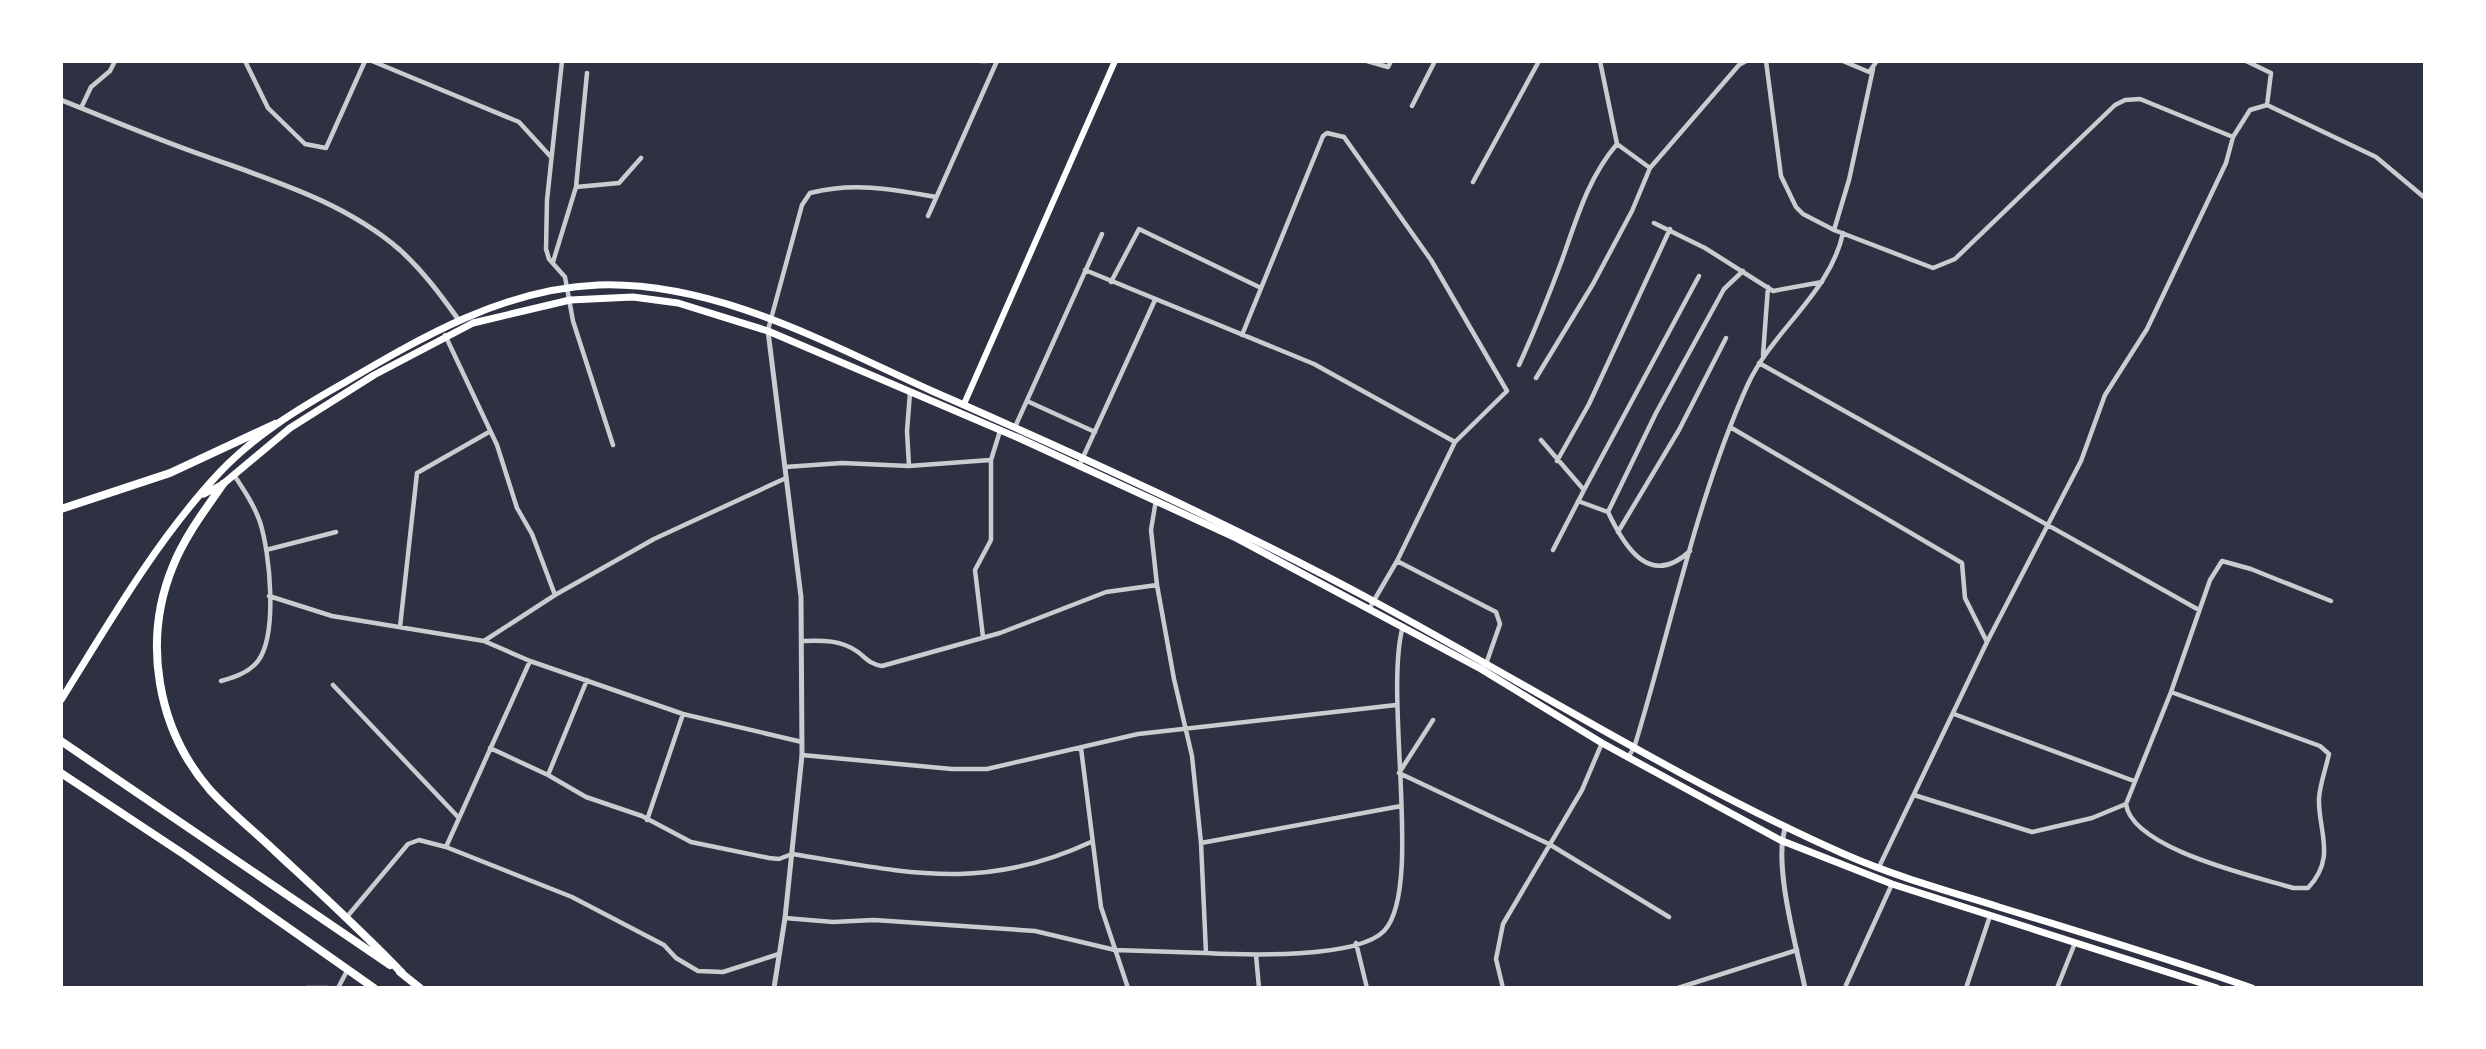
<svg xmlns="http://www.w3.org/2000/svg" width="2486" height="1049" font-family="Jost,sans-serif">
  <rect width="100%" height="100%" fill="#2d3142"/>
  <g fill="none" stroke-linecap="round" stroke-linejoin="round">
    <path stroke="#caccd0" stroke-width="4.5" d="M245 61 268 108 305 144 326 148 365 61
      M372 61 519 122 551 157
      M562 61 547 200 546 249 549 259 565 277 573 321 613 445
      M981 61H987
      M1367 61 1388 67 1391 61
      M1766 61 1781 176 1796 207 1803 214 1834 230 1933 268 1955 259 2115 105 2125 100 2140 99 2233 137
      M1843 61 1869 72 1877 61
      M2246 61 2271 73 2267 105
      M1412 106 1435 61
      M81 108 91 87 110 71 115 61
      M1650 168 1739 65 1746 61
      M1473 182 1539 61
      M576 187 619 183 641 158
      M928 216 997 61
      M1654 223 1705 248 1773 291 1822 282
      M1834 230 1849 180 1873 69
      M553 262 576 187 587 73
      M1085 270 1314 364 1455 442
      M1111 282 1139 229 1259 287
      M768 330 802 205 810 193C854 182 891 189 936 197
      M445 335 497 445 517 508 532 534 555 595
      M1242 335 1323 136 1327 133 1344 137 1431 260 1507 391 1455 442 1397 561 1369 609
      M1763 355 1768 287
      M1759 363 2199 610
      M1519 365C1535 330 1549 295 1562 260 1577 218 1588 178 1617 144L1600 61
      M1536 378 1593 284 1632 211 1650 168 1617 144
      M1027 401 1095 432
      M1015 427 1102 234
      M1730 427 1962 563 1965 598 1987 642
      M1541 440 1584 490 1553 550
      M1557 461 1589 404 1670 229
      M909 466 907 431 910 393
      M1079 466 1155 300
      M785 467 842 463 909 466 990 460
      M1584 490 1699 276
      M1156 500 1151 530 1157 585 1174 679 1192 756 1201 843 1401 806
      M1578 501 1608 512C1625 548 1650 588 1690 551
      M1608 512 1656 413 1724 289 1743 271
      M1618 532 1679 430 1726 338
      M266 550 336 532
      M1397 561 1496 612 1500 624 1486 664
      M269 596 332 616 484 641 530 661 683 714 802 742
      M400 627 417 473 489 432
      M983 637 975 570 991 540V460L1000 431
      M484 641 555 595 654 539 786 478
      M803 641C822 640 842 640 858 652 867 659 870 664 882 666L1000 633 1106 592 1157 585
      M587 680 548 775 586 797 642 816 691 842 769 858 779 859 792 854C906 872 981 893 1091 842
      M221 681C235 677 248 673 258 661 278 634 270 553 260 522 254 505 244 490 234 475
      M333 685 459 818
      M2171 692 2320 746 2329 754C2326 768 2320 784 2319 798 2318 832 2337 857 2308 888H2293C2254 876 2132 849 2126 804L2171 692 2210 580 2222 561 2251 569 2331 601
      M1954 714 2134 781
      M1433 720 1399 773 1549 844 1669 917
      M490 748 548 775
      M1081 748 1101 907 1128 988
      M802 755 952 769H987L1138 734 1396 705
      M1628 757 1634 748C1671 628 1696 499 1748 384 1773 330 1830 293 1843 233
      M1914 795 2032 832 2092 818 2126 804
      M647 820 683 714
      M1201 843 1206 953C1244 955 1357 959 1384 931 1424 890 1383 695 1403 626
      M446 847 572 897 664 945 676 958 698 971 723 972 779 954
      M1879 867 1987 642 2081 461 2105 395 2147 329 2226 163 2233 137 2250 110 2267 105 2376 157 2425 198
      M346 918 408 844 419 840 446 847 530 661
      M785 918 833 922 874 920 1035 931 1115 950 1206 953
      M1356 943 1367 988
      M1256 955 1259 988
      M1846 985 1892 884
      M307 988H328
      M338 988 348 969
      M1503 988 1496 959 1503 924 1582 790 1602 743
      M1678 988 1797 950
      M1966 988 1990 916
      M2057 988 2075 943"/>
    <path stroke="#caccd0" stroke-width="5" d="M61 100C109 119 156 139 205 156 271 180 345 202 400 250 423 271 440 294 458 319
      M768 331 801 597 802 755 785 918 774 988
      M1786 826C1772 861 1797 949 1805 988"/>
    <path stroke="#fff" stroke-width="6" d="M964 404 1115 61"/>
    <path stroke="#fff" stroke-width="7" d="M204 494 223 484 290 428 374 375 473 323 570 300 633 297 678 303 768 331 1021 439 1234 537 1481 669 1602 743 1780 840 1892 884 2217 988
      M61 700C109 623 157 539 220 472 255 435 298 409 342 384 422 337 503 289 598 285 716 281 828 344 932 391 1083 457 1232 525 1377 603 1532 687 1682 782 1844 854 1894 876 1948 891 1999 907 2084 933 2169 959 2252 988"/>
    <path stroke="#fff" stroke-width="8" d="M223 484C205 510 185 536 173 566 142 641 157 729 210 790 230 812 254 831 276 852 319 892 362 931 402 973
      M61 509 170 473 275 424
      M61 741 390 965
      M61 773 185 855 374 988
      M400 972 420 988"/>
  </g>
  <rect width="2486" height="1049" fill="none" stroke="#ffffff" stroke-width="126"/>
</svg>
